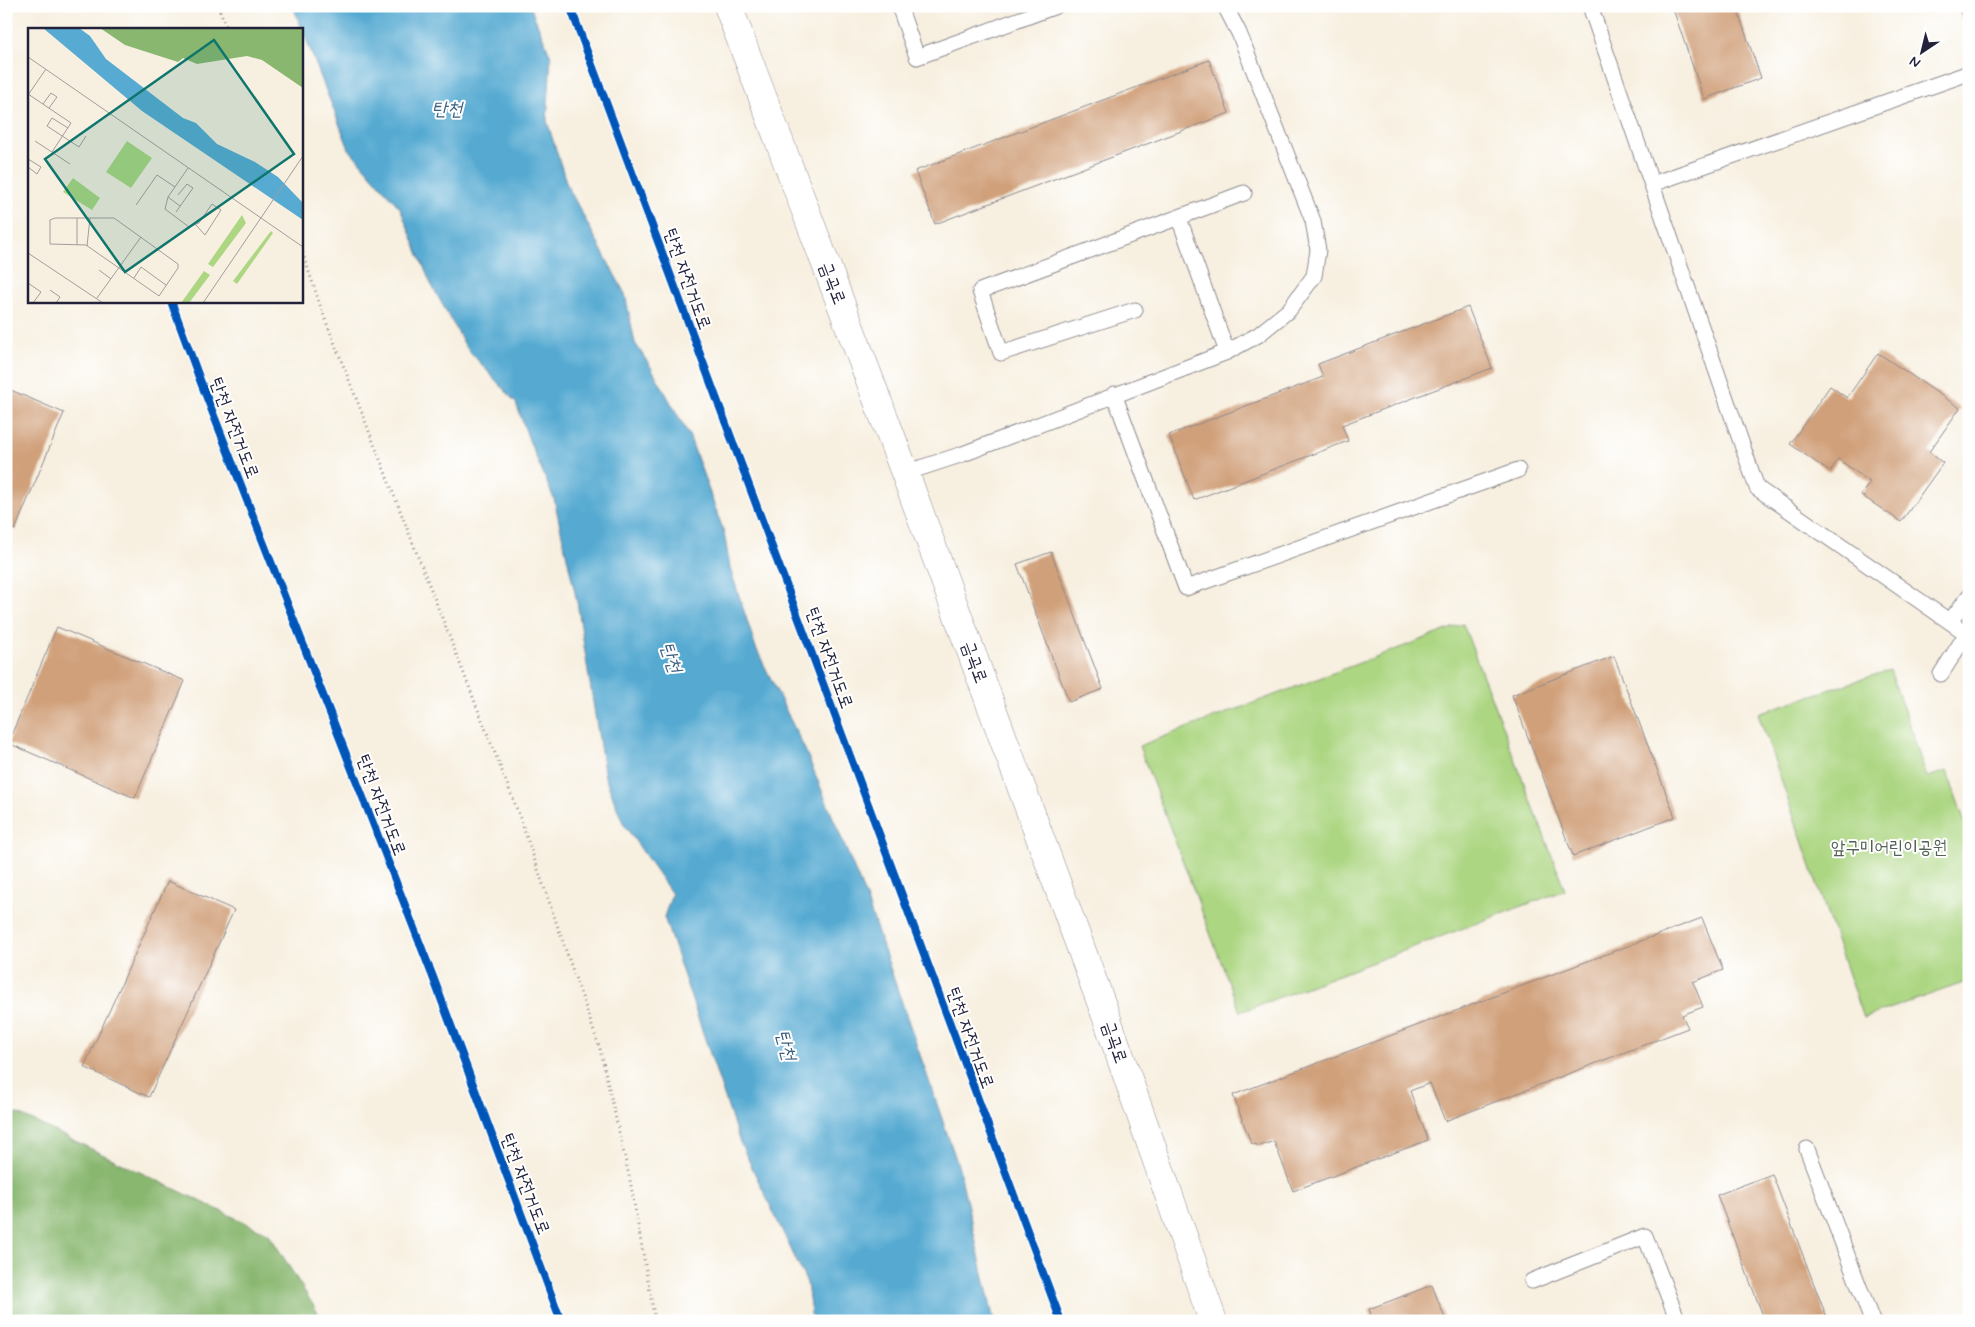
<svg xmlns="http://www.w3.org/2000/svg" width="1975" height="1327" font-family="Mynerve,'Poor Story',sans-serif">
  <rect width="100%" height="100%" fill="#fff"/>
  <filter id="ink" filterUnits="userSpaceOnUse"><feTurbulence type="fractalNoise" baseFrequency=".02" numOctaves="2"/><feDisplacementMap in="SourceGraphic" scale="10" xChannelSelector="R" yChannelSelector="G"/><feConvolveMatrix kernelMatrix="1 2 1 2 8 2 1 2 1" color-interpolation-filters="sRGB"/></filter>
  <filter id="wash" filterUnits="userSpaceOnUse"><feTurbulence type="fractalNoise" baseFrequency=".0096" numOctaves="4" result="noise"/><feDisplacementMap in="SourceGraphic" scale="20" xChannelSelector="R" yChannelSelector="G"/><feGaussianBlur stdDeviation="1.12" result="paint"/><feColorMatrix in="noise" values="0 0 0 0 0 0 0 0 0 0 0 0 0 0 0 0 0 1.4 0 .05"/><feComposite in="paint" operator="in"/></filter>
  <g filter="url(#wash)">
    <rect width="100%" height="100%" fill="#f7efdf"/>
    <path fill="#acd681" stroke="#677c5e" d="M1463 624 1565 890 1240 1012 1139 746Z
      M1890 670 1927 777 1947 771 1969 834V981L1863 1018 1758 713Z"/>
    <path fill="#89b76f" stroke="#566c55" d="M6 1108 269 1234 323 1321H6Z"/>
    <path fill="#57aad2" stroke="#3c6686" d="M293 6H530L551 57 547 121 567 185 625 294 635 343 652 369 689 435 724 532 730 568 756 648 806 752 865 895 959 1168 994 1321H812L807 1283 739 1140 664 917 672 894 623 823 605 777 577 602 554 499 530 443 516 403 466 347 430 282 400 208 349 149Z"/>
    <g id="blocks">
      <path fill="#d0a07a" d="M1672 6H1736L1761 78 1704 99Z
        M1209 60 1229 113 935 224 915 171Z
        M1468 307 1492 368 1342 425 1348 441 1194 500 1169 435 1323 377 1318 364Z
        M1878 353 1960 408 1929 452 1943 463 1901 522 1861 495 1870 482 1838 459 1830 472 1790 444 1830 386 1847 398Z
        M6 388 64 413 15 530 6 526Z
        M1051 552 1103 689 1069 702 1017 564Z
        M57 627 185 681 135 798 8 743Z
        M1614 656 1675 817 1573 856 1512 695Z
        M168 881 234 910 149 1097 84 1067Z
        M1702 918 1723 970 1693 982 1703 1007 1682 1015 1688 1028 1445 1121 1430 1083 1410 1091 1428 1140 1293 1191 1274 1141 1260 1146 1251 1143 1233 1095Z
        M1772 1174 1828 1321H1765L1717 1195Z
        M1432 1285 1446 1321H1373L1369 1309Z"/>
    </g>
  </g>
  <g filter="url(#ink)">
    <use href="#blocks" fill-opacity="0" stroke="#8c888d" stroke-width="1"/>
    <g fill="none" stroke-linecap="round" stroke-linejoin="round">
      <defs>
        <path id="service" d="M899 6 917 57 1056 6
          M1590 6 1757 488 1969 635
          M1966 6 1969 13
          M1652 184 1969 73
          M1179 218 1227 352
          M1135 310 1001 353 980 291 1244 193
          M1114 394 1186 588 1518 470
          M905 473 963 454 1227 352 1258 335 1289 310 1314 276 1318 250 1313 221 1239 33 1225 6
          M1950 621 1969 596
          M1941 674 1967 633
          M1807 1149 1872 1321
          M1532 1281 1645 1236 1678 1321"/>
        <path id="secondary" d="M728 6 905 473 1106 1016 1213 1321"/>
      </defs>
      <use href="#service" stroke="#8c888d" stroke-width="17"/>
      <use href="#secondary" stroke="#8c888d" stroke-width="29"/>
      <path stroke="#8c888d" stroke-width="3" stroke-dasharray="1 4" stroke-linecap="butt" d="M218 6 227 29
        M301 248 322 311 518 812 600 1049 630 1180 655 1321"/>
      <use href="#service" stroke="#fff" stroke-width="15"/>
      <use href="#secondary" stroke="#fff" stroke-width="28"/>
      <defs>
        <path id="cycleway" d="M570 6 1061 1321
          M171 301 200 380 433 977 561 1321"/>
      </defs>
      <use href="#cycleway" stroke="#fff" stroke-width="11"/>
      <use href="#cycleway" stroke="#0057b8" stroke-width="8"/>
    </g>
  </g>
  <g text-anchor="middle" stroke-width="4" stroke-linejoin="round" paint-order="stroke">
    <g font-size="18" fill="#22223b" stroke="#fff">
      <text transform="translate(688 279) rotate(70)" y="6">탄천 자전거도로</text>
      <text transform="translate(833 283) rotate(69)" y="6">금곡로</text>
      <text transform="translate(235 428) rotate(69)" y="6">탄천 자전거도로</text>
      <text transform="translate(830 658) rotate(70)" y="6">탄천 자전거도로</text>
      <text transform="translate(975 662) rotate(70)" y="6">금곡로</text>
      <text transform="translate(382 805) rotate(69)" y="6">탄천 자전거도로</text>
      <text transform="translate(971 1038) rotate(70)" y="6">탄천 자전거도로</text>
      <text transform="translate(1115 1042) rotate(71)" y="6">금곡로</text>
      <text transform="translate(526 1184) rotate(69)" y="6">탄천 자전거도로</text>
    </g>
    <g font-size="18" fill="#526154" stroke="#fff">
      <text x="1889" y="853">앞구미어린이공원</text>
    </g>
    <g font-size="19" font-style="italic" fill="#3a5f7f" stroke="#fff">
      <text x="447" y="115">탄천</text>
      <text transform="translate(672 657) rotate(71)" y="7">탄천</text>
      <text transform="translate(787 1045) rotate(75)" y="7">탄천</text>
    </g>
  </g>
  <g transform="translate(28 28)">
    <rect width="275" height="275" fill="#f7efdf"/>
    <path d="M99 113 124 130 103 160 78 144ZM45 150 72 170 64 182 35 164ZM214 187 218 195 185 239 180 236ZM243 203 245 205 209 256 205 253ZM176 243 182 247 161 275H153Z" fill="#acd681"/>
    <path d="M72 0H275V60L234 32 219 28 169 36 155 30 150 34 97 17Z" fill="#89b76f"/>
    <path d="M15 0H51L62 8 78 31 155 90 168 95 189 116 227 134 250 149 275 175V192L114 83Z" fill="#57aad2"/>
    <path fill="none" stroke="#a29d9d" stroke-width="1" d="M0 29 275 219M0 66 43 95 24 124M0 67 18 41M15 76 23 65 29 69 21 80M40 100 24 90 19 98 51 119 58 108M7 113 42 136M0 131 13 139 9 146 0 139M160 140 140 169 137 181 161 199 171 195 184 176 193 182 177 207 168 197M140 169 152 178M108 177 129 147 147 159M148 184 165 160 159 156 150 167M27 190H86L150 236V240L131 268 58 217 22 216V192ZM49 217V190M59 218 62 190M0 225 75 275M71 242 83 251M106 250 113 239 138 257M0 255 13 264 5 275M22 262 32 269 28 275M69 270 113 209M175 275 275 128"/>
    <path fill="#0f766e" fill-opacity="0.15" stroke="#0f766e" stroke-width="2.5" d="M186 12 266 126 97 244 17 131Z"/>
    <rect width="275" height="275" fill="none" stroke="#22223b" stroke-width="2.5"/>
  </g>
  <rect width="1975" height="1327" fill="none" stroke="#fff" stroke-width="25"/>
  <g transform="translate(1922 52) rotate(215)" stroke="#ffffff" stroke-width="4" paint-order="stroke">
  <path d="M0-4L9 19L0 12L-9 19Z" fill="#22223b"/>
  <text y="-8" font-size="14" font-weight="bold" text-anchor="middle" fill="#22223b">N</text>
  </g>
</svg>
